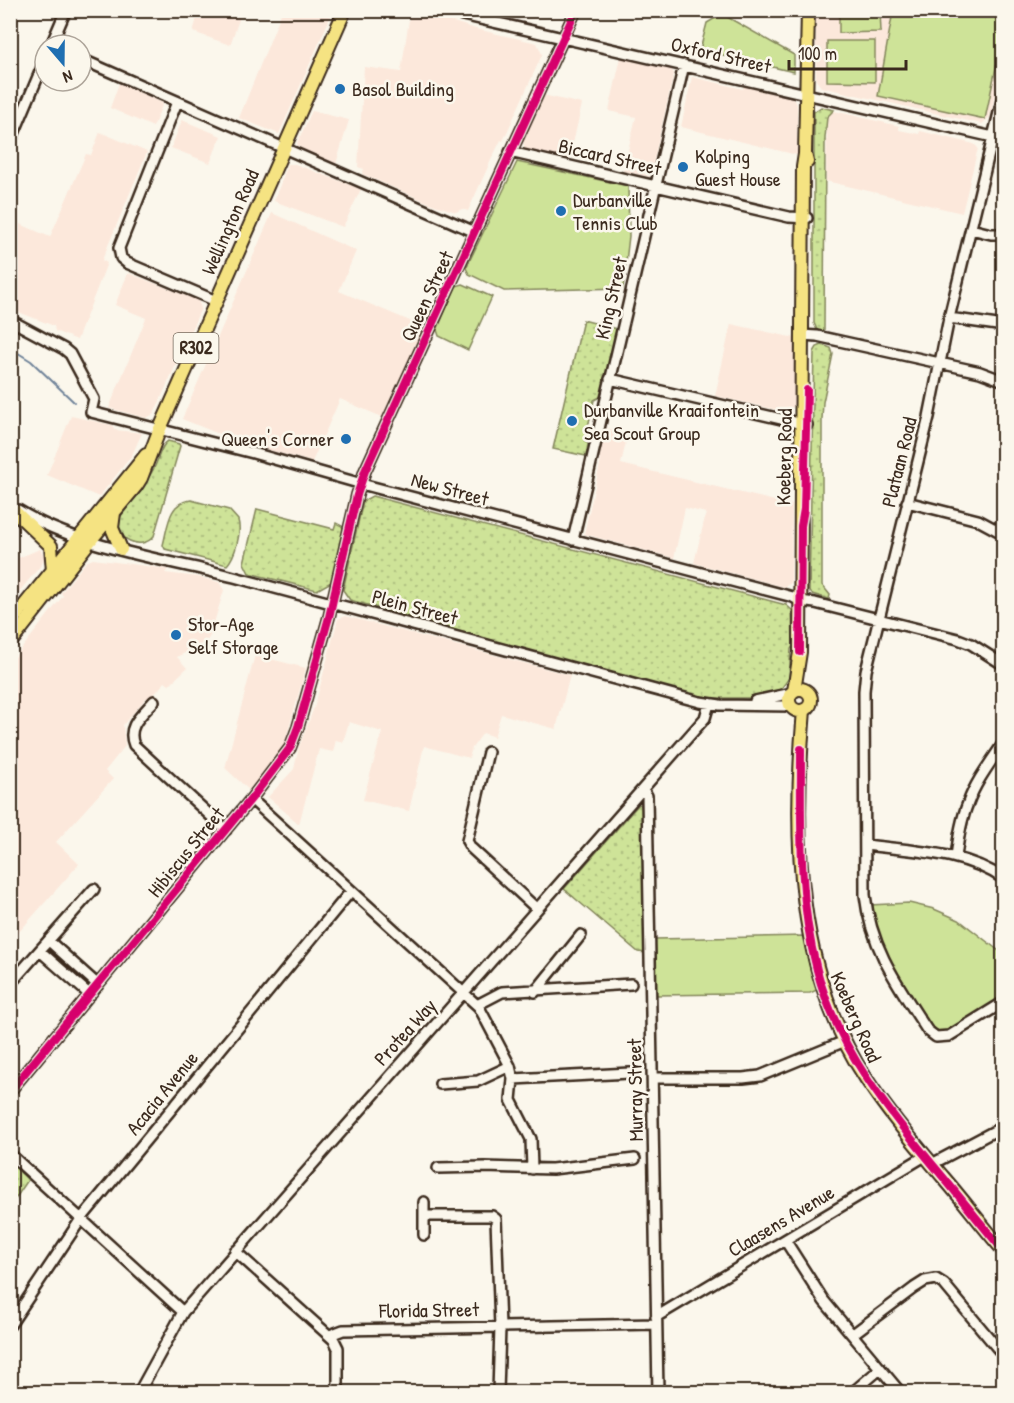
<svg xmlns="http://www.w3.org/2000/svg" width="1014" height="1403" font-family="'Patrick Hand',sans-serif">
  <defs>
    <pattern id="grass-dots" width="8" height="8" patternUnits="userSpaceOnUse" patternTransform="scale(1.5)"><rect width="8" height="8" fill="#cee398"/><path d="M2 2h.1M6 6h.1" fill="none" stroke="#b2c383" stroke-width="1.8" stroke-linecap="round"/></pattern>
  </defs>
  <rect width="100%" height="100%" fill="#fbf7ec"/>
  <filter id="ink" filterUnits="userSpaceOnUse"><feTurbulence type="fractalNoise" baseFrequency=".0167" numOctaves="2"/><feDisplacementMap in="SourceGraphic" scale="12" xChannelSelector="R" yChannelSelector="G"/><feConvolveMatrix kernelMatrix="1 2 1 2 8 2 1 2 1" color-interpolation-filters="sRGB"/></filter>
  <g filter="url(#ink)">
    <path fill="#fce8db" d="M199 11H242L230 45 193 32Z
      M282 11H333L279 134 239 118Z
      M816 11H1003V58L990 117 982 124 821 87 816 80Z
      M410 13 437 17 476 29 537 43 541 52 542 55 503 141 501 140 492 158 468 211 462 209 456 212 429 203 362 174 364 169 358 167 364 67 401 72Z
      M621 57 670 69 674 73 650 177 623 171 636 117 609 111Z
      M692 77 743 89 744 86 792 97 797 104V155L681 127Z
      M119 83 163 103 153 127 110 108Z
      M543 95 582 104 569 161 527 151 524 147 523 140Z
      M312 111 349 120 336 164 309 153 298 146 297 143Z
      M834 111 899 126V130L919 134 920 131 974 144 978 148 962 213 826 181 827 116Z
      M182 120 221 136 210 163 171 148Z
      M100 132 147 152 102 260 107 263 77 340 55 331 54 326 11 309V220L50 237 86 154 91 155Z
      M288 164H295L361 189 343 227 274 201Z
      M272 213 356 251 339 291 424 327 382 417 340 399 312 462 257 447 256 449 182 419Z
      M128 273 198 300 201 308 154 414 146 418 109 408 146 318 115 305Z
      M731 324 795 338 794 406 787 412 715 396Z
      M71 416 112 425 115 430 142 433 132 455 99 497 47 475Z
      M606 428 628 433 621 464 792 505 791 583 784 587 694 563 706 513 685 508 674 558 584 534 601 460 599 459Z
      M40 549 45 557 42 564 13 599 11 597V561Z
      M93 559 168 569 165 573 198 577 219 582 224 590 210 636 206 642 177 657 187 668 169 685 165 682 149 700 146 698 123 725 125 746 105 771 113 779 56 842 79 864 11 941V662L63 596 61 593 86 562Z
      M345 616 570 675 556 729 501 714 494 737 483 733 472 748 469 758 424 746 409 811 363 800 382 732 349 722 343 742 336 740 333 752 319 749 299 824 268 797 294 769 299 747 315 705 338 619Z
      M255 655 306 668 284 746 249 790 225 768Z"/>
    <path fill="url(#grass-dots)" stroke="#84865b" stroke-width="1.5" d="M821 107 834 110 827 117 825 138 824 333 818 332 814 323V112Z
      M583 320 617 329 602 396 594 400 585 440 588 444 586 456 553 449Z
      M822 345 831 348 833 354 823 402 822 419V585L830 595 829 599 812 594 809 591 814 352 817 347Z
      M168 441 179 444 180 446 154 536C141 552 114 539 119 519 131 502 146 485 155 466 159 458 160 446 168 441Z
      M372 496 786 605 792 610 793 646 791 649 789 678 781 689 753 698H705L522 649 350 600 343 590 363 501Z
      M191 500 229 510 238 520C242 533 235 556 227 565L165 549 163 545C168 527 168 502 191 500Z
      M257 509 334 529 336 523 342 526 344 531 333 581 317 590 249 573 244 563Z
      M639 804 642 806 643 815 646 953 638 952 564 889Z
      M11 1163 28 1180 11 1205Z"/>
    <path fill="#cee398" stroke="#84865b" stroke-width="1.5" d="M839 11H880L881 32 839 33Z
      M893 11H1003V35L985 119 878 96Z
      M722 14 794 55V72L700 50 707 23Z
      M827 41H875V82L827 81Z
      M517 162 628 186 629 236 623 288 504 291 469 274 466 268Z
      M463 284 492 297 468 350 439 336 437 330 456 286Z
      M909 903 934 909 959 920 1003 954V996L948 1032 938 1033 932 1030 890 964 878 939 870 905Z
      M805 936 818 988 817 990 810 993 656 995 655 939Z"/>
    <g fill="none" stroke-linecap="round" stroke-linejoin="round">
      <path stroke="#6f8399" stroke-width="2" d="M10 348 31 361 74 402"/>
      <defs>
        <path id="minor" d="M441 10 993 137
          M51 45 66 10
          M81 59 475 232
          M1004 92 949 318 929 417 866 671 864 691 865 895C871 949 898 985 927 1030L936 1037 949 1036 1004 1002
          M177 102 119 248 121 258 127 263 216 301
          M10 143 45 60
          M510 152 789 217 807 218
          M971 229 991 234H1004
          M949 318 1004 326
          M10 320 64 349 70 354 94 399 91 412 253 453 369 486 793 597 800 601 815 603 958 639 971 644 1004 665
          M801 335 817 336 980 372 1004 381
          M610 379 807 425
          M907 502 978 520 1004 534
          M18 510C79 548 165 559 234 577 389 618 544 661 700 702L720 705 791 706
          M573 540 684 65
          M154 701C142 715 126 726 134 745L226 830
          M755 701 792 693
          M488 752 467 841 471 848 537 909
          M643 789 647 796 658 1392
          M251 799 479 1007 510 1066 513 1079 511 1100 531 1139 532 1169
          M865 845C911 851 964 851 1004 879
          M956 858C958 839 961 820 968 803 976 781 991 762 1004 742
          M49 941 98 985
          M40 951 90 995
          M10 984 94 889
          M535 992 581 935
          M477 1005 502 992 631 984
          M653 1078H743L760 1076 845 1041
          M513 1079 630 1073
          M440 1084 478 1081 510 1066
          M10 1091 251 799 290 748 298 727 329 617 357 495 365 471 576 10
          M10 1154 183 1312
          M932 1164 1004 1126
          M438 1168 485 1167 552 1169 635 1159
          M424 1202V1235
          M424 1216H492L496 1219 500 1327 498 1392
          M785 1240 824 1301 900 1392
          M235 1251 334 1340 338 1348V1392
          M656 1317 925 1156
          M10 1325 81 1219 351 891
          M853 1334 914 1288 925 1281 936 1279 944 1284 1004 1356
          M330 1335 343 1330 656 1324
          M139 1392 183 1312 705 718 709 704
          M853 1392 880 1369"/>
        <path id="major" d="M807 162 805 154 808 10
          M10 507 51 546 53 571
          M114 513 112 528 121 549
          M10 623 146 455
          M10 643 90 541 136 486 141 478 159 431 345 10
          M789 700a11 11 0 1 1 22 0a11 11 0 1 1-22 0Z
          M794 691 800 652 803 167 805 154
          M804 710C793 835 795 972 867 1080 889 1114 917 1146 943 1177 964 1201 983 1227 1004 1251"/>
      </defs>
      <use href="#minor" stroke="#3b2a1e" stroke-width="14"/>
      <use href="#major" stroke="#3b2a1e" stroke-width="16"/>
      <use href="#minor" stroke="#fbf7ec" stroke-width="9"/>
      <use href="#major" stroke="#f5e382" stroke-width="12"/>
      <defs>
        <path id="cycleway" d="M800 652 801 526 804 509 807 390
          M801 749C801 823 798 897 817 970 838 1051 891 1115 943 1177 964 1202 983 1227 1004 1251
          M10 1091 251 799 290 748 298 727 329 617 357 495 365 471 576 10"/>
      </defs>
      <use href="#cycleway" stroke="#fbf7ec" stroke-width="11"/>
      <use href="#cycleway" stroke="#d6006c" stroke-width="8"/>
    </g>
  </g>
  <g fill="#1f6fb2" stroke="#fbf7ec" stroke-width="2">
    <circle cx="340" cy="89" r="6"/>
    <circle cx="683" cy="167" r="6"/>
    <circle cx="561" cy="211" r="6"/>
    <circle cx="572" cy="421" r="6"/>
    <circle cx="346" cy="439" r="6"/>
    <circle cx="176" cy="635" r="6"/>
  </g>
  <g text-anchor="middle" stroke-width="5" stroke-linejoin="round" paint-order="stroke">
    <rect fill="#fbf7ec" stroke="#75685c" stroke-width="1.5" x="173.5" y="333" width="45" height="30" rx="4.5"/>
    <g font-size="18" font-weight="bold" fill="#3b2a1e">
      <text x="196" y="354">R302</text>
    </g>
    <g font-size="20" fill="#3b2a1e" stroke="#fbf7ec">
      <text transform="translate(721 55) rotate(13)" y="7">Oxford Street</text>
      <text transform="translate(610 157) rotate(13)" y="7">Biccard Street</text>
      <text transform="translate(230 222) rotate(-66)" y="7">Wellington Road</text>
      <text transform="translate(427 296) rotate(-65)" y="7">Queen Street</text>
      <text transform="translate(611 298) rotate(-77)" y="7">King Street</text>
      <text transform="translate(784 457) rotate(-89)" y="7">Koeberg Road</text>
      <text transform="translate(899 462) rotate(-76)" y="7">Plataan Road</text>
      <text transform="translate(450 489) rotate(15)" y="7">New Street</text>
      <text transform="translate(415 607) rotate(15)" y="7">Plein Street</text>
      <text transform="translate(186 852) rotate(-51)" y="7">Hibiscus Street</text>
      <text transform="translate(856 1017) rotate(66)" y="7">Koeberg Road</text>
      <text transform="translate(405 1032) rotate(-48)" y="7">Protea Way</text>
      <text transform="translate(635 1090) rotate(-91)" y="7">Murray Street</text>
      <text transform="translate(162 1093) rotate(-51)" y="7">Acacia Avenue</text>
      <text transform="translate(781 1221) rotate(-31)" y="7">Claasens Avenue</text>
      <text transform="translate(429 1310) rotate(-1)" y="7">Florida Street</text>
    </g>
    <g font-size="20" fill="#3b2a1e" stroke="#fbf7ec" text-anchor="start">
      <text x="352" y="96">Basol Building</text>
      <text x="695" y="163">Kolping<tspan x="695" dy="23">Guest House</tspan></text>
      <text x="573" y="207">Durbanville<tspan x="573" dy="23">Tennis Club</tspan></text>
      <text x="584" y="417">Durbanville Kraaifontein<tspan x="584" dy="23">Sea Scout Group</tspan></text>
      <text x="334" y="446" text-anchor="end">Queen's Corner</text>
      <text x="188" y="631">Stor-Age<tspan x="188" dy="23">Self Storage</tspan></text>
    </g>
  </g>
  <rect width="1014" height="1403" fill="none" stroke="#fbf7ec" stroke-width="36"/>
  <rect x="18" y="18" width="978" height="1367" fill="none" stroke="#3b2a1e" stroke-width="2" filter="url(#ink)"/>
  <g transform="translate(63 63) rotate(160)"><circle r="28" fill="#fbf7ec" stroke="#aea59a" stroke-width="1.5"/>
  <path d="M0-4.5L10 22L0 15L-10 22Z" fill="#1f6fb2"/>
  <text y="-9" font-size="16" font-weight="bold" text-anchor="middle" fill="#3b2a1e">N</text>
  </g>
  <path d="M789 60v9h117v-9" fill="none" stroke="#3b2a1e" stroke-width="3"/>
  <text x="798" y="60" font-size="18" fill="#3b2a1e" stroke="#fbf7ec" stroke-width="4.5" paint-order="stroke">100 m</text>
</svg>
